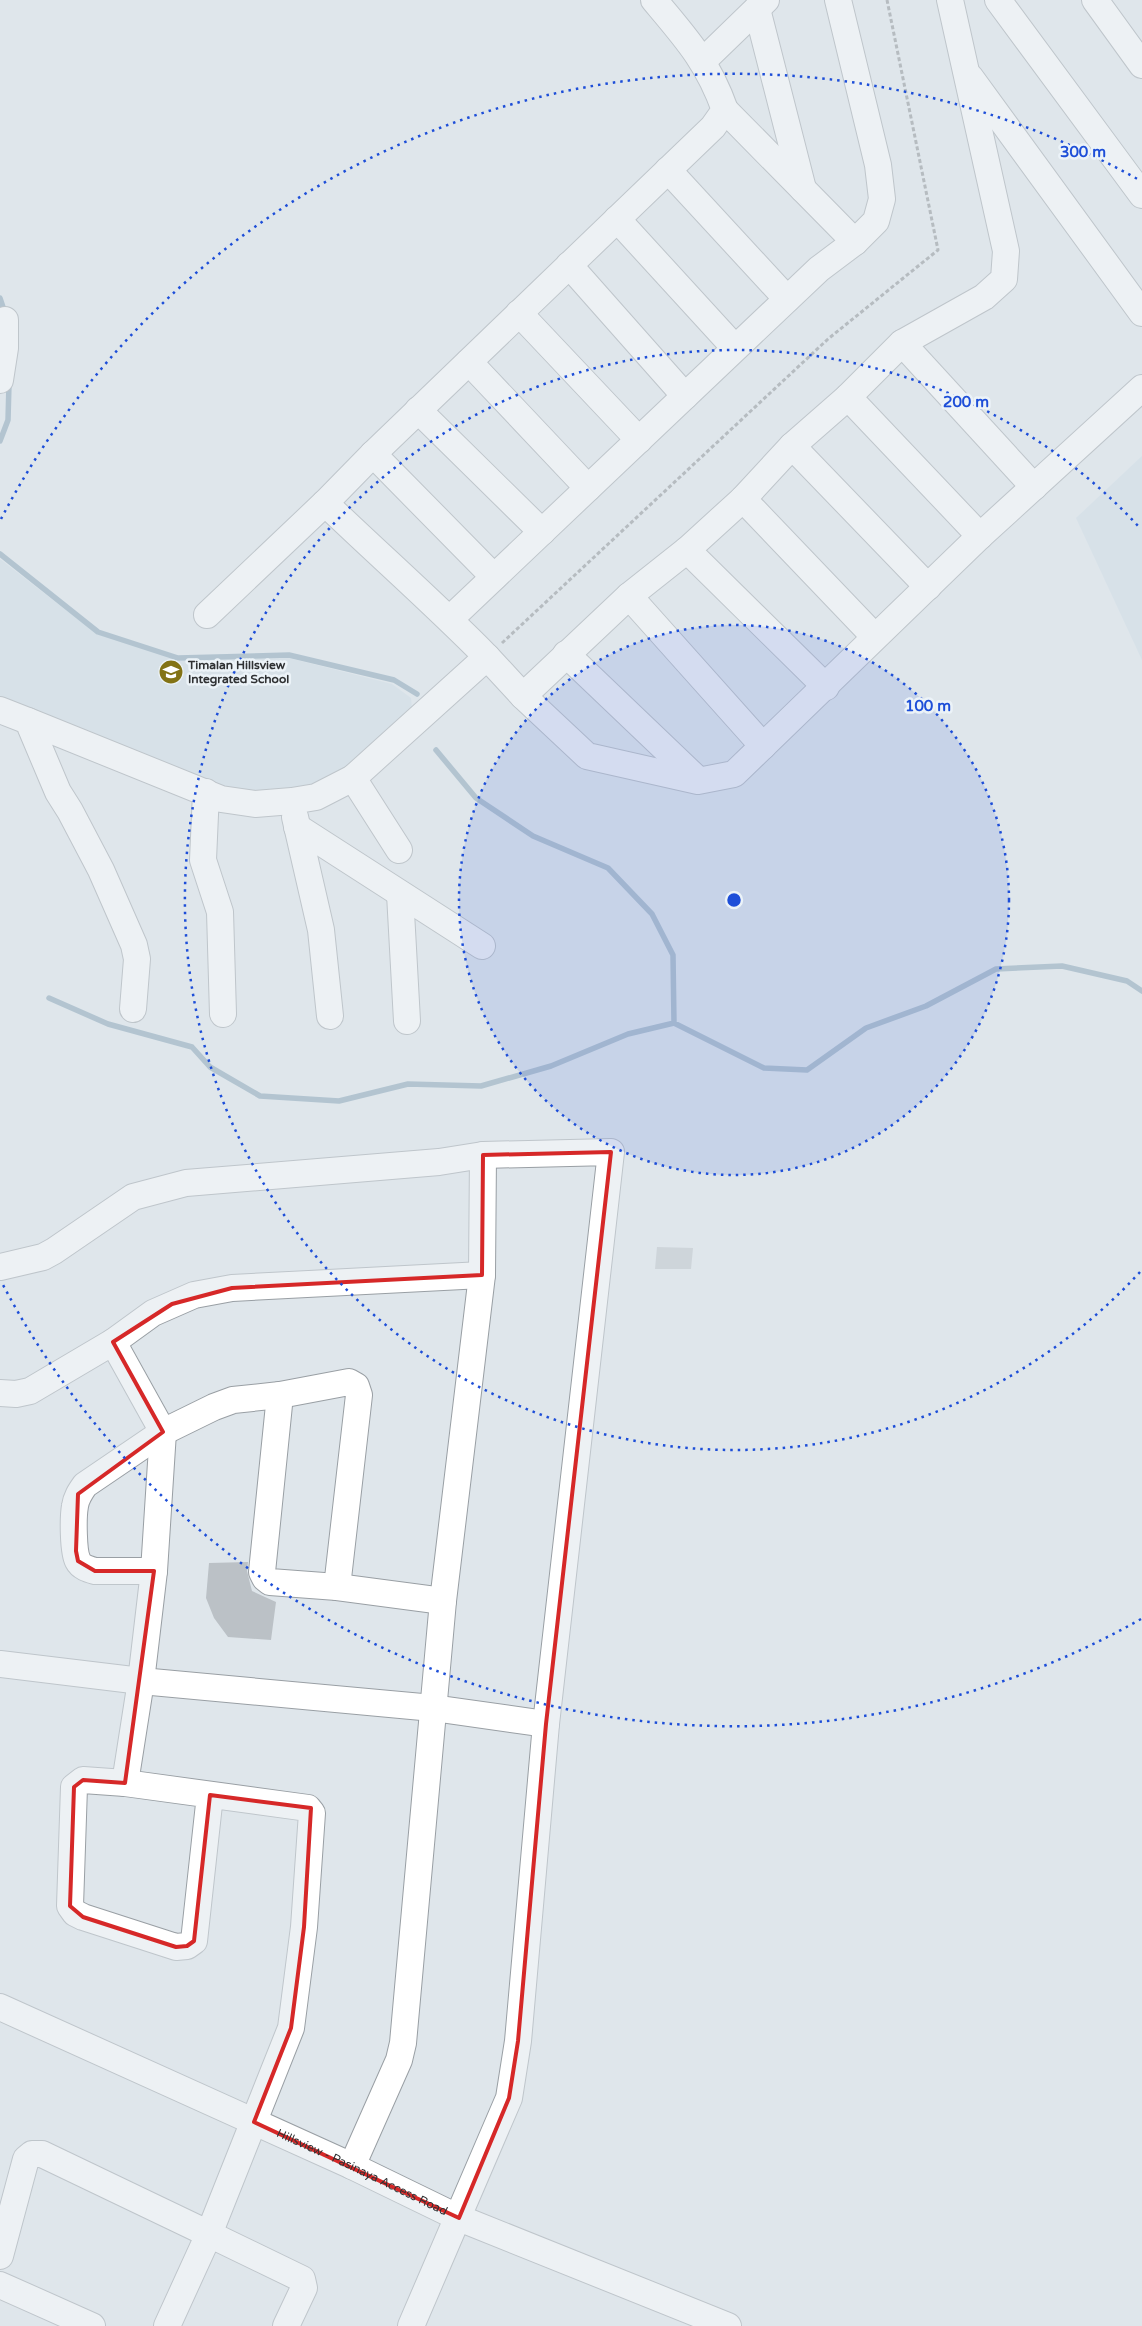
<svg xmlns="http://www.w3.org/2000/svg" width="1142" height="2326" font-family="'Varela Round',sans-serif">
  <rect width="100%" height="100%" fill="#dfe6eb"/>
  <path fill="#cedce5" d="M1142 456V660L1076 518Z
    M0 559 97 634 178 659 289 658 392 684 411 698 412 709 332 778 268 799 228 794 0 699Z"/>
  <g fill="none" stroke-linecap="round" stroke-linejoin="round">
    <path stroke="#7e9cb0" stroke-width="5.5" d="M0 298 5 313
      M0 441 8 420 9 384
      M0 554 98 632 178 658 289 655 394 680 417 694
      M436 750 476 798 533 836 608 868 652 914 673 955 674 1023
      M49 998 108 1024 192 1047 210 1067 260 1096 339 1101 408 1084 481 1086 551 1066 628 1034 674 1023 764 1068 807 1070 866 1028 926 1006 996 969 1062 966 1127 981 1142 991"/>
  </g>
  <path fill="#bbc1c6" d="M657 1247 693 1248 691 1269H655Z
    M248 1562 247 1571 252 1591 276 1602 271 1640 228 1637 214 1618 206 1598 209 1563Z"/>
  <g fill="none" stroke-linecap="round" stroke-linejoin="round">
    <defs>
      <g id="minor">
        <path d="M998 0 1142 195"/>
        <path d="M1095 0 1142 65"/>
        <path d="M757 9 803 189"/>
        <path d="M703 61 766 0"/>
        <path d="M970 77 1142 313"/>
        <path d="M725 110 855 242"/>
        <path d="M668 170 787 299"/>
        <path d="M617 219 735 348"/>
        <path d="M569 265 685 396"/>
        <path d="M519 313 639 440"/>
        <path d="M902 343 1034 487"/>
        <path d="M469 362 588 488"/>
        <path d="M0 380 5 348V320"/>
        <path d="M848 397 980 536"/>
        <path d="M418 410 542 532"/>
        <path d="M792 446 928 587"/>
        <path d="M373 454 494 577"/>
        <path d="M743 499 874 636"/>
        <path d="M687 550 826 687"/>
        <path d="M629 596 763 746"/>
        <path d="M207 615 325 503"/>
        <path d="M450 619 819 269 855 242 876 221 882 199 878 165 838 0"/>
        <path d="M566 654 698 780"/>
        <path d="M487 657C435 604 379 555 325 503L373 454 713 127 725 110C708 62 686 38 654 0"/>
        <path d="M523 696 629 596 687 550 743 499 792 446 848 397 902 343 984 297 1004 279 1006 251 950 0"/>
        <path d="M0 710 28 721 58 792 70 811 101 870 134 945 137 959 133 1009"/>
        <path d="M28 721 221 799 255 804 292 801 316 797 353 778 487 657 523 696 587 756 698 781 734 774 980 536 1142 388"/>
        <path d="M353 778 399 850"/>
        <path d="M206 792 203 860 220 912 223 1014"/>
        <path d="M295 817 321 930 330 1016"/>
        <path d="M297 827 482 946"/>
        <path d="M400 894 407 1021"/>
        <path d="M0 1267 43 1257 54 1251 133 1197 186 1183 439 1162 483 1155 611 1152 546 1724 518 2041 509 2098 411 2326"/>
        <path d="M113 1342 163 1432 154 1571 141 1681 125 1783"/>
        <path d="M0 1393 16 1394 30 1391 113 1342 153 1313 194 1295 232 1288 482 1275"/>
        <path d="M280 1395 262 1572 265 1578 270 1582 337 1587 443 1601"/>
        <path d="M154 1571H95C88 1569 81 1567 78 1561 73 1552 73 1517 75 1506 76 1498 80 1492 85 1485L163 1432 214 1407 233 1400 280 1395 349 1382 356 1386 359 1395 337 1587"/>
        <path d="M0 1664 141 1681 433 1708 546 1724"/>
        <path id="s1" d="M0 2007 352 2166 459 2218 728 2326"/>
        <path d="M352 2166 399 2060 403 2043 443 1601 482 1275 483 1155"/>
        <path d="M0 2256 26 2159 32 2154H42L209 2234 291 2028 304 1927 312 1813 308 1808 125 1783 83 1780 74 1787 70 1906 75 1913 83 1917 176 1947 187 1946 194 1941 210 1795"/>
        <path d="M0 2285 92 2326"/>
        <path d="M167 2326 209 2234 302 2279 304 2288 286 2326"/>
      </g>
    </defs>
    <use href="#minor" stroke="#999fa4" stroke-width="28"/>
    <path stroke="#85898d" stroke-width="3" stroke-dasharray="4 2.5" stroke-linecap="butt" d="M502 643 828 339 938 250 887 0"/>
    <use href="#minor" stroke="#fff" stroke-width="26"/>
  </g>
  <path d="M0 0H1142V2326H0ZM611 1152 546 1724 518 2041 509 2098 459 2218 254 2122 291 2028 304 1927 311 1808 210 1795 194 1941 187 1946 176 1947 83 1917 70 1906 74 1787 83 1780 125 1783 154 1571H95L78 1561 76 1551 78 1494 163 1432 113 1342 172 1304 232 1288 482 1275 483 1155Z" fill="#dfe6eb" fill-opacity=".55" fill-rule="evenodd"/>
  <path fill="none" stroke="#d62828" stroke-width="4" stroke-linejoin="round" d="M611 1152 546 1724 518 2041 509 2098 459 2218 254 2122 291 2028 304 1927 311 1808 210 1795 194 1941 187 1946 176 1947 83 1917 70 1906 74 1787 83 1780 125 1783 154 1571H95L78 1561 76 1551 78 1494 163 1432 113 1342 172 1304 232 1288 482 1275 483 1155Z"/>
  <circle cx="734" cy="900" r="275" fill="#1d4ed8" fill-opacity=".12"/>
  <g fill="none" stroke="#1d4ed8" stroke-width="2.5" stroke-dasharray="2.5 5">
    <circle cx="734" cy="900" r="275"/>
    <path d="M1140 1272A550 550 0 1 1 1140 528"/>
    <path d="M1141 1619A826 826 0 0 1 1 1281M1 519A826 826 0 0 1 1141 181"/>
  </g>
  <defs>
    <symbol id="school-disc" viewBox="-11 -11 22 22"><circle r="9.5" fill="#837315" stroke="#ecf3f8"/><path d="M0-5L7-2L0 1L-7-2ZM-4 1L0 2.5L4 1V4Q0 6-4 4Z" fill="#fff"/></symbol>
  </defs>
  <g fill-rule="evenodd">
    <use href="#school-disc" x="157" y="658" width="28" height="28"/>
  </g>
  <g text-anchor="middle" stroke-width="5" stroke-linejoin="round" paint-order="stroke">
    <g font-size="12" font-weight="bold" fill="#2f3133" stroke="#ecf3f8" text-anchor="start">
      <text x="188" y="669">Timalan Hillsview<tspan x="188" dy="14">Integrated School</tspan></text>
    </g>
    <g font-size="12" fill="#2f3133" stroke="#ecf3f8">
      <text dy="4" stroke="none"><textPath href="#s1" startOffset="398">Hillsview - Pasinaya Access Road</textPath></text>
    </g>
  </g>
  <circle cx="734" cy="900" r="8" fill="#1d4ed8" stroke="#ecf3f8" stroke-width="2.5"/>
  <g font-size="15" text-anchor="middle" font-weight="bold" fill="#1d4ed8" stroke="#ecf3f8" stroke-width="5" stroke-linejoin="round" paint-order="stroke">
    <text x="1083" y="157">300 m</text>
    <text x="966" y="407">200 m</text>
    <text x="928" y="711">100 m</text>
  </g>
</svg>
